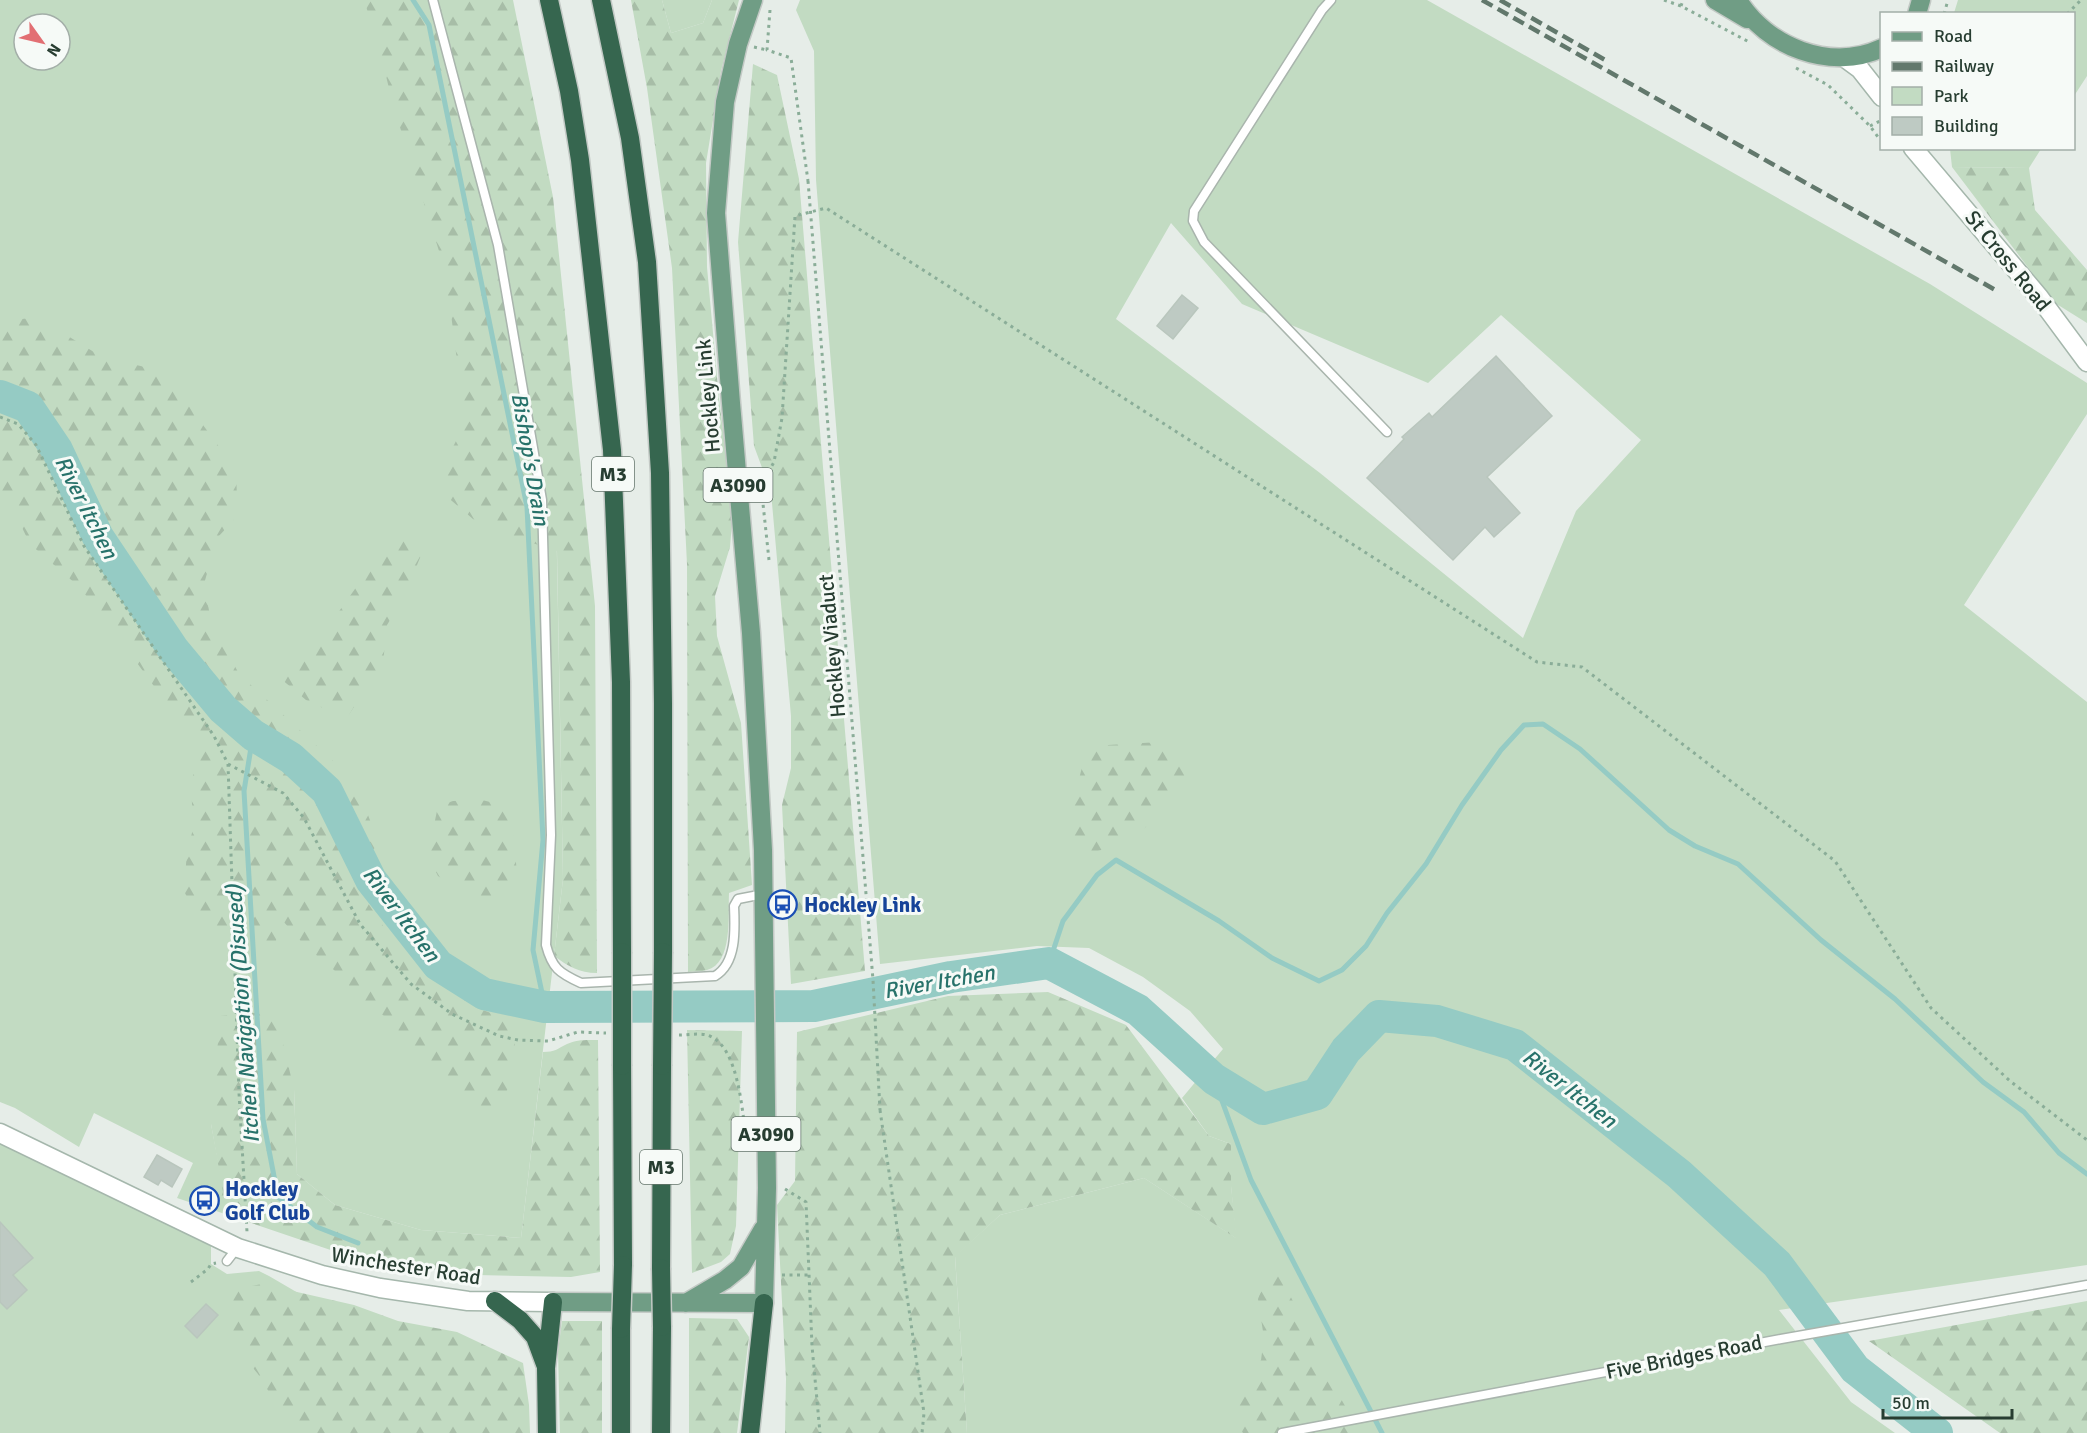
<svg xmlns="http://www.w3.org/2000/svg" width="2087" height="1433" font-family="Signika,sans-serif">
  <defs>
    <pattern id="forest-firs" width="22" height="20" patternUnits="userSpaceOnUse" patternTransform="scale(1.5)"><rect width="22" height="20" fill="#c2dbc2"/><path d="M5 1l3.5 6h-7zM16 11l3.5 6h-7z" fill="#a7bda7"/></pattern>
  </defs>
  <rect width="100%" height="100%" fill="#e6ede8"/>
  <path fill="#c2dbc2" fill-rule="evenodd" d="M0 0H447L556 507 563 879 521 1238 421 1230 335 1205 297 1174 294 1089 211 1124 224 1192 216 1211 177 1198 193 1163 94 1113 79 1147 15 1108 0 1102ZM24 24H60V60H24Z
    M662 0H712L703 23 671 33Z
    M800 0H1427L1930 284 2087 383V414L1964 605 2087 702V1265L1779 1310 1851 1402 1895 1433H967L955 1256 1000 1215 1144 1178 1236 1238 1231 1186V1144L1209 1136 1182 1098 1223 1049 1190 1011 1143 977 1089 948 1037 946 880 964 816 180 814 51 796 10ZM1171 223 1242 304 1428 383 1501 315 1641 440 1576 511 1523 638 1320 473 1116 319Z
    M1958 0H2087V76L2074 96V14L1954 13Z
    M1950 149H2041L2029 168 1952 167Z
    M0 1138 211 1246V1264L227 1274 259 1271 269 1276 507 1415V1433H0Z"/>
  <path fill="url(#forest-firs)" d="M361 0H513L553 197 595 606 597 973C579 973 568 966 554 956L563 879 557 551 514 537 473 519 445 495V463L465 423 451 314 439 251 393 105 381 55 365 3Z
    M631 0H662L671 33 703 23 712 0H739L721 71 706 163 707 267 719 399 733 510 730 547 715 596 717 636 741 723 752 885 729 893C728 916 733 963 707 970 701 972 694 971 688 972L687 564 672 268 647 88Z
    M753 64 777 75 799 179 865 971 791 984 782 805 791 768V716L771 492 754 446 738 242Z
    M1952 167 2029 168 2035 210 2087 270V323L2055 303Z
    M37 317 102 357 149 368 181 395 236 470 237 500 233 521 217 538 204 584 211 621 239 674 344 771 360 794 379 844 348 873 399 950 443 986 480 1009 518 1023 508 1089 487 1120 455 1095 389 1020 360 997 332 968 305 946 283 921 272 952 212 927 194 911 184 891 187 851 195 822 192 804 191 781 199 760 196 744 100 612 77 585 30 544 12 507 0 504V322Z
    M407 535 426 543 404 597 387 625 383 663 346 719 306 700 280 678 296 664 330 624 382 551Z
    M1160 742 1188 755 1193 770C1179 787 1166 806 1151 822 1135 839 1110 847 1089 854L1073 844 1069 817 1085 756 1108 745Z
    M482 800 506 806 512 822 517 873 505 890 484 899 467 895 438 876 434 868 428 854 438 806 453 801Z
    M1048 992 1126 1025 1209 1136 1231 1144V1186L1237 1239 1144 1178 1000 1215 955 1257 967 1433H785L786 1379 777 1205 795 1181 797 1032 948 996Z
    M275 1011 294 1089 297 1174 335 1205 421 1230 521 1238 543 1052C555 1052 557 1049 567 1044 577 1039 588 1040 598 1040L600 1272 571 1277 477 1275 360 1260 216 1211 223 1192 211 1124 220 1016Z
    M687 1030 742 1031 736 1226 730 1254 721 1262 692 1273Z
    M1280 1275 1313 1342 1331 1382 1361 1433H1243L1238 1425 1239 1395 1261 1360 1264 1338 1258 1299 1264 1282Z
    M262 1284 354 1305 398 1321 457 1332 523 1363 529 1405 530 1433H294L258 1374 238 1350 232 1332 228 1310 230 1290Z
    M2087 1301V1433H2000L1869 1341Z
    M689 1318 737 1319 749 1337 737 1433H689Z
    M562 1321H602V1433H560L558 1351Z"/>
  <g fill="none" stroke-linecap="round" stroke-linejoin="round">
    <path stroke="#95cbc4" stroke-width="5" d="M413 0 429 25 527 507 543 840 533 950 545 1007
      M253 735 244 791 263 1119 278 1197 317 1227 358 1243
      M1049 963 1063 921 1097 875 1116 860 1219 921 1272 958 1319 981 1342 970 1366 946 1387 913 1426 864 1462 805 1501 750 1524 725 1543 724 1580 749 1669 830 1695 846 1738 864 1821 940 1895 999 1983 1082 2024 1112 2059 1153 2087 1174
      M1214 1079 1251 1180 1382 1433"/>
    <path stroke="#95cbc4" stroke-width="32" d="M0 396 28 407 57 450 98 537 173 649 223 709 253 735 291 758 327 791 371 880 438 965 484 994 545 1007 814 1006 951 977 1049 963 1138 1010 1214 1079 1263 1109 1317 1094 1346 1050 1379 1016 1437 1021 1515 1045 1679 1174 1777 1264 1855 1369 1937 1433"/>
  </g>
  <path fill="#becac3" stroke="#b9c6bd" stroke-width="1.5" d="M1182 295 1198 308 1173 339 1157 326Z
    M1496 356 1552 416 1487 477 1520 513 1494 537 1485 527 1453 560 1367 478 1404 439 1402 437 1429 413 1432 417Z
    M157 1155 182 1169 172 1187 161 1180 158 1185 144 1177Z
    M0 1222 33 1258 13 1275 27 1290 7 1309 0 1302Z
    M206 1304 218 1315 197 1338 185 1326Z"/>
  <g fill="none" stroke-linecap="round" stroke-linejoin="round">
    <defs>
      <path id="service" d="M433 0 498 245 542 500 551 835 546 945C552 968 559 973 581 983L715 976C737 963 735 929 734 906L738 899 764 894
        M1331 0 1322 10 1194 211 1193 221 1204 242 1387 432
        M227 1261 237 1248
        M1282 1433 1781 1339 2087 1285"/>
      <path id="secondary" d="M1845 58 1860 69 1882 97
        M1913 148 2039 297 2087 362
        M0 1133 238 1248 322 1275 380 1288 468 1301 553 1302"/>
      <path id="primary" d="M1715 0 1747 19
        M1738 0C1767 47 1830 72 1882 48
        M1917 14 1921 0
        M553 1302 764 1303 767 1188 763 850 751 633 731 403 716 213 725 102 738 44 753 0
        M686 1303 725 1280 741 1267 763 1229"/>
      <path id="motorway" d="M549 0 569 91 580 160 612 450 621 682 622 952
        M601 0 630 138 647 262 660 473 663 703V952
        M622 1066 623 1265
        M661 1268 662 1066
        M495 1301 520 1320 535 1337 545 1364
        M547 1433 546 1368 553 1302
        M621 1433V1329
        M661 1433 662 1327
        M750 1433 764 1303"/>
    </defs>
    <use href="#service" stroke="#a9b5ad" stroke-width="11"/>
    <use href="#secondary" stroke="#a5b7ac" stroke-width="21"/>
    <use href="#primary" stroke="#c3c9c5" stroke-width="21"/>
    <use href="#motorway" stroke="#c3c9c5" stroke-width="21"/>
    <path stroke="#8aad98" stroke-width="3" stroke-dasharray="3 4.5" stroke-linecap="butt" d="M1664 0 1681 6 1751 43
      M1681 6 1683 0
      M770 10 767 50 791 58 808 181
      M1944 14 1948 0
      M2067 14 2081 0
      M754 47 767 50
      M1796 68 1828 85 1870 126 1878 137 1882 138
      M1870 126 1882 120
      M0 417 18 424 36 445 84 546 214 736 228 764 239 1093 247 1232
      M769 560 761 485 774 462 782 418 795 216 826 208 1537 662 1582 667 1835 861 1931 1008 2010 1081 2087 1140
      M228 764 283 793 304 818 360 924 411 984 452 1014 499 1036 518 1040 548 1041 578 1032 606 1033
      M679 1035C687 1035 699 1033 707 1035 740 1045 742 1115 747 1144
      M880 1110 924 1413 922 1433
      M785 1189 806 1202 812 1346 820 1433
      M782 1275H810
      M191 1282 208 1269 211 1264 216 1263"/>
    <use href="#service" stroke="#fff" stroke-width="8"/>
    <use href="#secondary" stroke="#fff" stroke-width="18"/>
    <use href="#primary" stroke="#709d85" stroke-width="18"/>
    <use href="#motorway" stroke="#36664f" stroke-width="18"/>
    <path stroke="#62786c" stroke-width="4.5" stroke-dasharray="12 6" stroke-linecap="butt" d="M1482 0 1999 292
      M1500 0 1607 61"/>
    <defs>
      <path id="motorway-bridge" d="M622 952V1066
        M662 1066 663 952
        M661 1268 662 1327
        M621 1329 623 1265"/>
    </defs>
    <use href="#motorway-bridge" stroke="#c3c9c5" stroke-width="21" stroke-linecap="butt"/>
    <path stroke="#8aad98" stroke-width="3" stroke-dasharray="3 4.5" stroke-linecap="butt" d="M808 181 873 980 880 1110"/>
    <use href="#motorway-bridge" stroke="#36664f" stroke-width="18"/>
  </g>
  <defs>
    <symbol id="bus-ring" viewBox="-11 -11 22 22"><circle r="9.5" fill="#f6faf7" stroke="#1a4fb4" stroke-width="1.5"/><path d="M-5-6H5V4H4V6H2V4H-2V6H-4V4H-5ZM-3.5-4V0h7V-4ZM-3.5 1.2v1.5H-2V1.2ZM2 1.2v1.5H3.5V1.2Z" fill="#1a4fb4"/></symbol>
  </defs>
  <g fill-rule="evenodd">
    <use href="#bus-ring" x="766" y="888" width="33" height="33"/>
    <use href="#bus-ring" x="188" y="1184" width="33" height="33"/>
  </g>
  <g text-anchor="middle" stroke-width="6" stroke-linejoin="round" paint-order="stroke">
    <g fill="#f6faf7" stroke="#65766c" stroke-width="1.5">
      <rect x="592" y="457" width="42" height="34" rx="4.5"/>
      <rect x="703.5" y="468" width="69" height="34" rx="4.5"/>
      <rect x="731.5" y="1117" width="69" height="34" rx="4.5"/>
      <rect x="640" y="1150" width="42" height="34" rx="4.5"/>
    </g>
    <g font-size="20" font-weight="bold" fill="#273d31">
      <text x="613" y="481">M3</text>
      <text x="738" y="492">A3090</text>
      <text x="766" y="1141">A3090</text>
      <text x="661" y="1174">M3</text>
    </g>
    <g font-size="21" fill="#273d31" stroke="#f6faf7">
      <text transform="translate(2008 261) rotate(51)" y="7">St Cross Road</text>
      <text transform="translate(708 396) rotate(-95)" y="7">Hockley Link</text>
      <text transform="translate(832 646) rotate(-95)" y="7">Hockley Viaduct</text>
      <text transform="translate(406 1266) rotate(9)" y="7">Winchester Road</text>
      <text transform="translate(1684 1357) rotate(-11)" y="7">Five Bridges Road</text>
    </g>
    <g font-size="21" font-weight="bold" fill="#164399" stroke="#f6faf7" text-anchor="start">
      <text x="804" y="912">Hockley Link</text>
      <text x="225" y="1196">Hockley<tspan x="225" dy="24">Golf Club</tspan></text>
    </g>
    <g font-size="22" font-style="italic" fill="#27726a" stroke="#f6faf7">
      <text transform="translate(531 459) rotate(80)" y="8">Bishop's Drain</text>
      <text transform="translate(87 507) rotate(63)" y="8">River Itchen</text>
      <text transform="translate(402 914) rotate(53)" y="8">River Itchen</text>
      <text transform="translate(939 981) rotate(-10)" y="8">River Itchen</text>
      <text transform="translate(242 1014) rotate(-94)" y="8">Itchen Navigation (Disused)</text>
      <text transform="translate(1570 1088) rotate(38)" y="8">River Itchen</text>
    </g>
  </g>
  <rect x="1880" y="12" width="195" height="138" fill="#f6faf7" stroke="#a3aea8" stroke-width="1.5"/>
  <rect x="1892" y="32" width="30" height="9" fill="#709d85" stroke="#a3aea8" stroke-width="1.5"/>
  <text x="1934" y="42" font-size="18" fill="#273d31">Road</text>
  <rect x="1892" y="62" width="30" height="9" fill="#62786c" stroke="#a3aea8" stroke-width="1.5"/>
  <text x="1934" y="72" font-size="18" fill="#273d31">Railway</text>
  <rect x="1892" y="87" width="30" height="18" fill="#c2dbc2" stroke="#a3aea8" stroke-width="1.5"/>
  <text x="1934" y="102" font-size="18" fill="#273d31">Park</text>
  <rect x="1892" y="117" width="30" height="18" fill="#becac3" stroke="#a3aea8" stroke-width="1.5"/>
  <text x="1934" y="132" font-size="18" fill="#273d31">Building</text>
  <g transform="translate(42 42) rotate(124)"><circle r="28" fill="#f6faf7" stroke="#a3aea8" stroke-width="1.5"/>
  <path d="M0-4.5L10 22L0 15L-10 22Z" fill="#e26f73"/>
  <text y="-9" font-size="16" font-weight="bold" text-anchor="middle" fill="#273d31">N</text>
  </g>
  <path d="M1883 1409v9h129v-9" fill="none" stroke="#273d31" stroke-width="3"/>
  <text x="1892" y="1409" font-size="18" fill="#273d31" stroke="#f6faf7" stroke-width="4.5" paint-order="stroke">50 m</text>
</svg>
